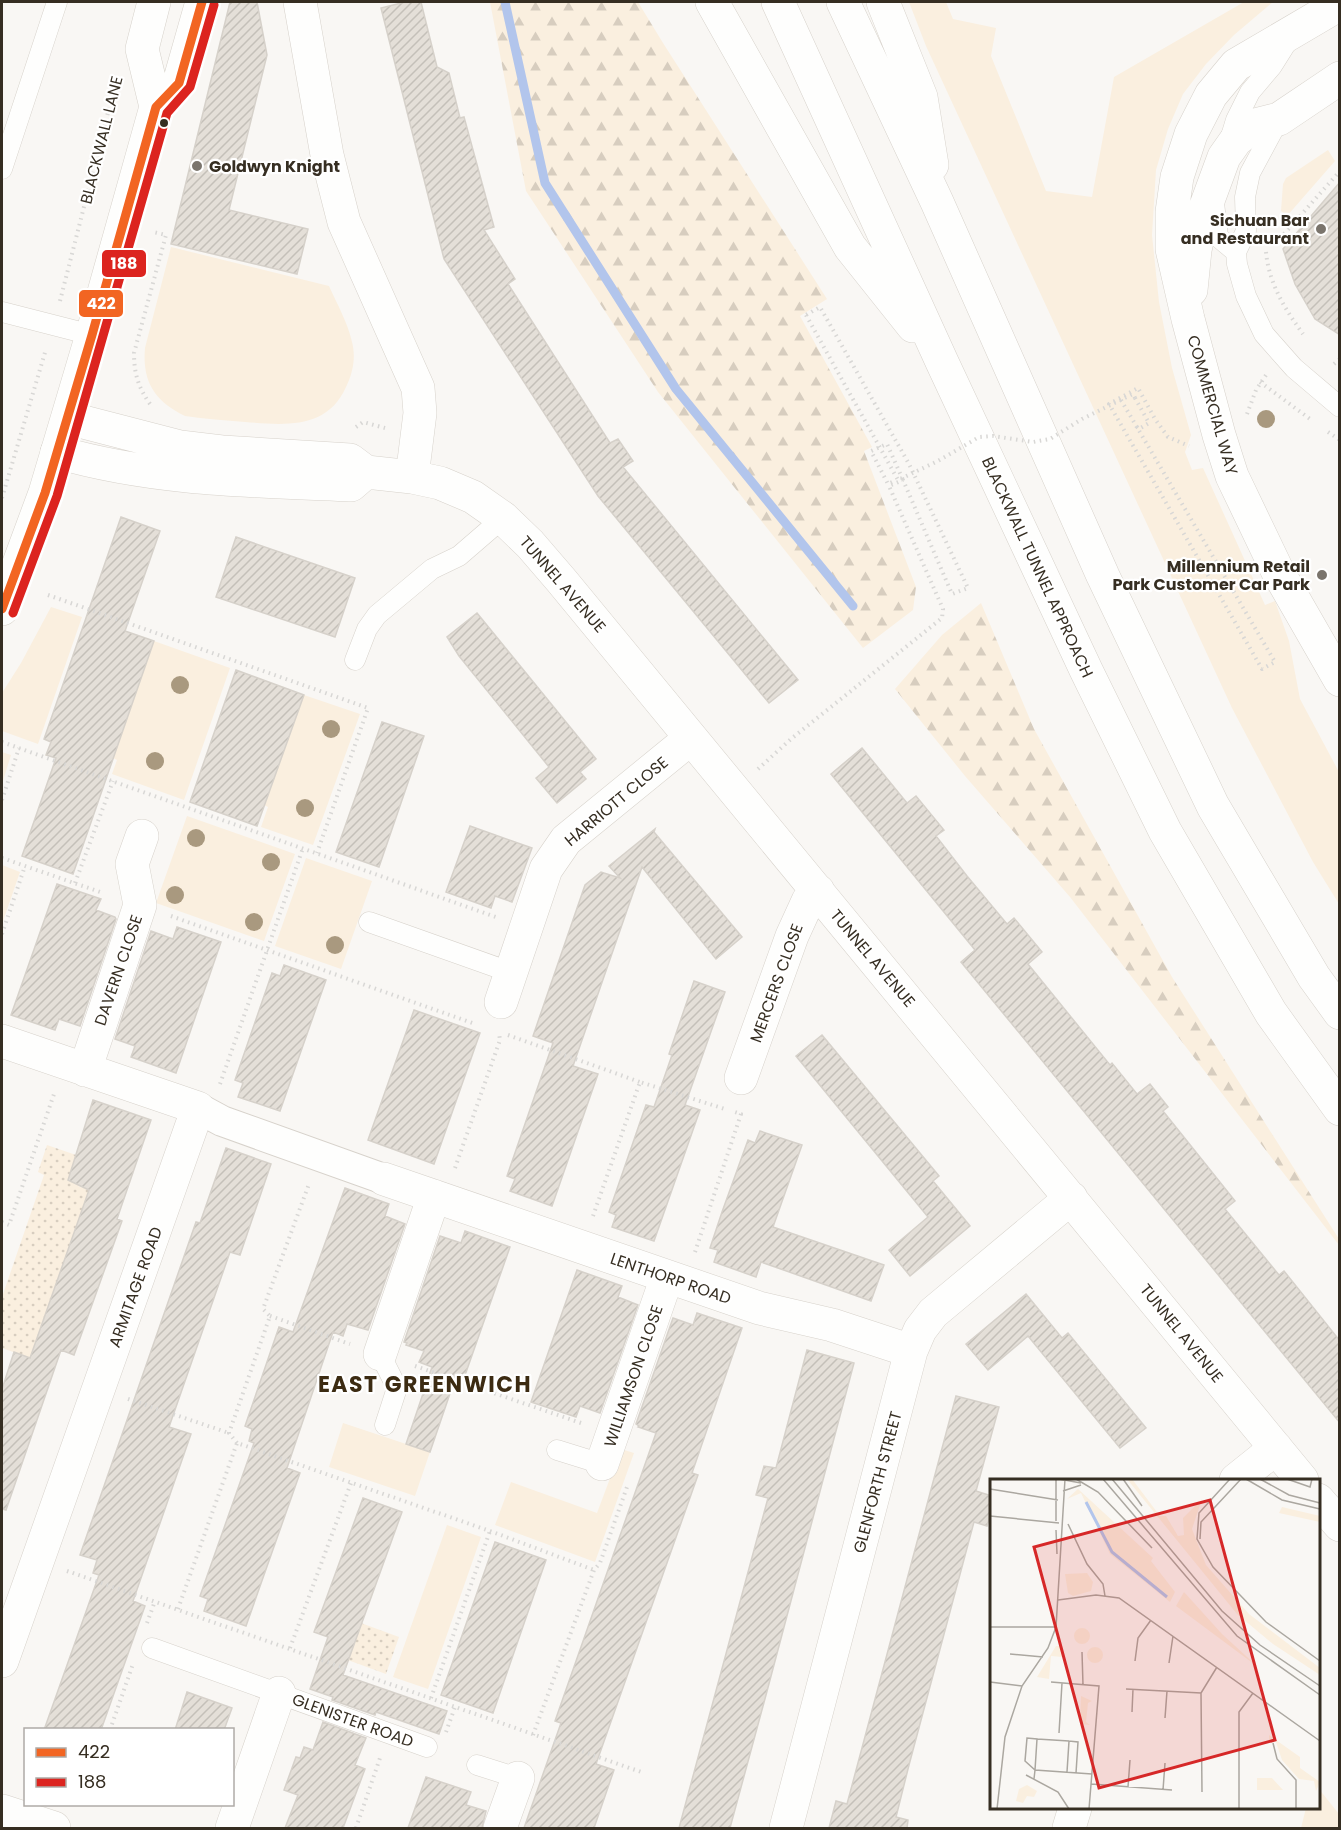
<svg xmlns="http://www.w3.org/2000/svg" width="1341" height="1830" font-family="Poppins,sans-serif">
  <defs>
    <pattern id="forest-firs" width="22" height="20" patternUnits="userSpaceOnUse" patternTransform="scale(1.5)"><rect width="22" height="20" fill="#faefdf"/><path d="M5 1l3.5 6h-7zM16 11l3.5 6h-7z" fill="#d7cdbf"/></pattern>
    <pattern id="park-dots" width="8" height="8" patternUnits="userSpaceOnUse" patternTransform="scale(1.5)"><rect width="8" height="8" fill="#faefdf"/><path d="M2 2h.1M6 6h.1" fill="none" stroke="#d7cdbf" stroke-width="1.8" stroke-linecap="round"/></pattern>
    <pattern id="building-hatch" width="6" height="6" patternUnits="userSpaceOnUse" patternTransform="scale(1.5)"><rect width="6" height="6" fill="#e4dfd8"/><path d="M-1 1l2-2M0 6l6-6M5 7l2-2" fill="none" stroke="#c4c0b9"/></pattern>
  </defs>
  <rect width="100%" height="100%" fill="#f9f7f4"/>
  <path fill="#faefdf" d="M909 2H946L953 19 996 28 991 56 1046 191 1092 197 1114 77 1244 2H1273L1234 35 1206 64 1183 94 1168 129 1156 170 1152 235 1159 302 1172 368 1191 435 1185 452 1192 470 1203 468 1265 605 1275 601 1289 641 1300 699 1339 772V904L1313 862 1232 708 926 46Z
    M1328 150 1335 161 1287 216 1281 211 1283 184 1286 178Z
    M171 247 329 286C337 304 348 323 352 342 356 357 353 373 346 387 327 430 284 425 245 422 225 420 205 419 185 416 155 401 142 382 145 348Z
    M51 607 82 617 38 744 2 731V693L21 663Z
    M154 641 230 668 184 800 112 774 117 760 113 758Z
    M304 695 360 714 313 845 261 827 268 807 264 805Z
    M2 752 11 755 2 784Z
    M187 816 295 854 264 941 156 903Z
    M306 858 372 881 341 969 275 946Z
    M2 865 20 872 2 924Z
    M343 1423 430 1452 415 1496 329 1467Z
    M621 1449 634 1453 595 1562 495 1525 511 1482 597 1513Z
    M447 1525 481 1537 428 1689 393 1677Z
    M1319 1789 1339 1814V1828H1301L1306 1808H1318Z"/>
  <path fill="url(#forest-firs)" d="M490 2H638L663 43 827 299 800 316 872 447 864 451 916 587 913 610 863 648 658 392 526 191Z
    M981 603 1034 729 1172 977 1339 1239V1245L1070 897 965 776 895 689 942 635Z"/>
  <path fill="url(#park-dots)" d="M47 1145 76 1155 68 1180 78 1184V1186L118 1200 37 1342 61 1350 55 1367 2 1348V1297L44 1175 38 1172Z
    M361 1623 399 1637 386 1674 345 1659Z"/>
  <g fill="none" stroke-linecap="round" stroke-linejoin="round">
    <path stroke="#b2c5ec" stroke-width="9" d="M505 2 545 183 676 389 853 606"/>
  </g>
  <path fill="url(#building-hatch)" stroke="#d6d1ca" stroke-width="1.5" d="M230 2H257L267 55 229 210 308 229 297 274 171 244Z
    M405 2H421L437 67 449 73 460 118 464 117 494 227 484 230 515 279 508 284 610 443 618 439 633 461 623 467 798 680 769 703 598 496 444 259 381 8Z
    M1340 182V335L1315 319 1295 284 1283 249Z
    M121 517 160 531 125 631 154 641 73 874 22 856 56 758 46 755 51 742 44 739Z
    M236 537 355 578 335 637 216 597Z
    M477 613 596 759 580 772 586 779 557 803 536 778 549 767 459 656 447 637Z
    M236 670 304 695 257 826 190 802Z
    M382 722 424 736 379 867 336 852Z
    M862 748 907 803 916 796 944 830 936 836 967 876 1007 924 1014 918 1042 952 1028 964 1110 1065 1112 1063 1137 1094 1150 1084 1168 1107 1163 1111 1235 1201 1225 1209 1279 1275 1284 1271 1340 1341V1423L961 962 975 950 831 774Z
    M470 826 532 848 512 902 495 896 491 908 446 892Z
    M655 829 654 832 742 937 716 959 642 867 573 1066 598 1074 552 1206 510 1191 515 1179 507 1176 553 1043 533 1036 585 885 601 872 620 878 609 866Z
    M57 884 101 899 96 910 115 917 116 919 80 1026 59 1019 55 1030 11 1015Z
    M177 927 221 942 176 1073 131 1057 135 1046 115 1039 151 931 173 939Z
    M284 965 326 980 280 1111 238 1097 243 1083 235 1080 272 973 280 976Z
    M694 981 725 992 685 1105 700 1110 654 1241 612 1227 616 1215 609 1212 646 1105 654 1107 672 1055 669 1054Z
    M414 1010 480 1033 434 1164 368 1140Z
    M822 1035 939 1176 933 1181 970 1226 910 1276 889 1250 928 1217 796 1056Z
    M93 1100 151 1120 117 1219 122 1221 74 1355 61 1350 6 1510 2 1509V1389L14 1352 30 1358 89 1190 68 1180Z
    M760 1131 802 1145 773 1227 884 1265 871 1301 761 1262 756 1277 714 1262 718 1250 710 1248 722 1212 748 1140 755 1143Z
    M226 1148 271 1164 240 1255 230 1252 169 1427 191 1434 133 1601 145 1606 101 1730H44L99 1575 93 1573 97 1560 80 1555 196 1222 200 1223Z
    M345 1188 389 1204 385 1216 405 1224 368 1330 347 1324 343 1336 333 1332 287 1468 300 1473 246 1626 204 1611 208 1599 200 1596 254 1443 249 1441 252 1429 245 1426 279 1327 293 1332Z
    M465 1231 510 1247 464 1378 456 1376 430 1452 406 1444 432 1367 419 1362 424 1351 406 1345 407 1343 404 1342 440 1236 461 1243Z
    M577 1270 622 1286 618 1297 638 1305 600 1413 580 1406 576 1417 531 1402Z
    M1026 1294 1062 1338 1068 1333 1146 1428 1120 1448 1028 1336 988 1370 966 1344Z
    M697 1313 742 1328 692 1473 698 1475 596 1764 614 1770 594 1828H524L561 1723 555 1721 656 1433 638 1427 639 1426 636 1424 673 1318 693 1325Z
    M807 1350 854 1363 766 1695 730 1828H679L768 1498 756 1495 764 1466 776 1468Z
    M956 1396 999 1407 976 1491 992 1496V1509L987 1526 974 1522 909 1765 896 1817 908 1820 907 1828H829L836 1801 847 1804Z
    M363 1498 402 1512 343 1675 447 1711 439 1734 376 1712 375 1715 332 1700 333 1697 310 1689 328 1637 314 1632Z
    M495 1542 546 1560 493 1713 441 1695Z
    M187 1692 232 1708 224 1730H175Z
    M323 1722 366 1738 355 1765 365 1769 343 1828H285L298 1795 284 1790 296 1757 300 1758 304 1747 313 1750Z
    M426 1777 471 1792 466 1805 486 1811 482 1828H408Z"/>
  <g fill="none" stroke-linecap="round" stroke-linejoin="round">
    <defs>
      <path id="service" d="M1279 119 1250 173 1245 197 1246 231 1236 252 1237 264 1246 296 1264 334 1294 368 1340 407
        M1229 143 1236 120 1250 92 1272 66 1289 39
        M2 169 57 2
        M1214 203 1218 237 1236 252
        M2 312 92 335
        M355 660 367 629 377 615 432 569 459 556 503 518
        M369 922 510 972
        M380 1354 397 1388 385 1425
        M557 1450 602 1464
        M152 1648 427 1747
        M477 1765 518 1778"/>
      <path id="pedestrian" d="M198 1108 222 1121 384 1179"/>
      <path id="minor" d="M300 2 327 155 344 222 418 388 420 413 412 477
        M1340 4 1236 65 1211 95 1191 134 1177 177 1172 212V249L1188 319 1219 435 1232 476 1278 572 1340 680
        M1191 290 1195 250 1203 214 1224 157 1236 140 1255 125 1279 119 1340 78
        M68 418 180 447 222 452 350 460 366 472 412 477 440 483 473 497 503 518 530 544 561 580 1302 1480
        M57 452C153 480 253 481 351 485L366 472
        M501 1002 546 869 566 840 691 738
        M2 1041 198 1108 2 1661
        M85 1070 140 905 132 864 142 836
        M741 1078 792 936 808 901 818 891
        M384 1179 759 1308 832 1325 911 1351
        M380 1354 434 1196
        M602 1464 667 1277
        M1236 1480 1276 1448
        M1318 1500 1340 1525
        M2 1811 54 1828
        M232 1828 279 1693
        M500 1828 518 1778
        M786 1828 911 1351 920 1330 933 1313 1071 1198
        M1069 1828 1075 1808"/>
      <path id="primary" d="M154 2 142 49 156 107
        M2 609 45 493 92 335 156 107 179 83 202 2"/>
      <path id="trunk" d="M712 2 850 247 913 326
        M778 2 942 362 1086 670 1165 831 1271 1013 1340 1109
        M843 2 937 202 1103 576 1213 806 1314 977 1340 1013
        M883 2 921 97 932 165"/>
    </defs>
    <use href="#service" stroke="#d7d2cb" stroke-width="21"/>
    <use href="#pedestrian" stroke="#d7d2cb" stroke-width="32"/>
    <use href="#minor" stroke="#d7d2cb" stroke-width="34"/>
    <use href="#primary" stroke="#d7d2cb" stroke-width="34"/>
    <use href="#trunk" stroke="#d7d2cb" stroke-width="34"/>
    <path stroke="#d8d7d5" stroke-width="4" stroke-dasharray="1.5 4.5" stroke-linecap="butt" d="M1276 243 1340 171
      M1266 252C1269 284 1285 309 1303 334
      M60 301 115 85
      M1334 364 1340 359
      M1260 382 1310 419
      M1135 398 1149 423 1139 429 1137 427
      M1121 400 1275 662 1262 669 1109 404 1138 388 1155 419 1168 437 1189 446
      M150 404C138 387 134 373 134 353L166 235 153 232
      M1247 414 1256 390 1266 375
      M356 427 363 422 385 428
      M1328 432 1340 440
      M892 482 888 484 871 451 887 444 903 480
      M2 498 46 349
      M48 595 368 708 317 853
      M2 742 496 917
      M758 769 791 739 942 618 943 609 889 486 903 480 952 594 968 588 909 464 820 307 806 315
      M2 800 19 748
      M2 858 103 893
      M75 883 113 781
      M171 916 475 1024
      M2 934 25 866
      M508 1035 640 1082
      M220 1084 303 848
      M455 1168 500 1040 499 1033
      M593 1216 640 1082 725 1109
      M2 1222 9 1225 54 1094
      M695 1252 741 1114 735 1112
      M270 1316 350 1344
      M415 1366 581 1423
      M128 1399 229 1433
      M237 1443 229 1433 270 1316 263 1309 309 1184
      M67 1571 644 1773
      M178 1609 237 1443 490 1531 594 1570
      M147 1623 155 1601
      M290 1648 351 1483
      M431 1698 490 1531
      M110 1730 133 1664
      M446 1732 455 1707
      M533 1735 594 1570 600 1563 627 1487
      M356 1828 380 1758"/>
    <use href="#service" stroke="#fefefd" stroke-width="20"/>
    <use href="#pedestrian" stroke="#fefefd" stroke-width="30"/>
    <use href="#minor" stroke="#fefefd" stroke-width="33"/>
    <use href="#primary" stroke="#fefefd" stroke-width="33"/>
    <use href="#trunk" stroke="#fefefd" stroke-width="33"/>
    <path stroke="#d8d7d5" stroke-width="4" stroke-dasharray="1.5 4.5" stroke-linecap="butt" d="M806 315 898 480 938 461 979 437 993 436 1033 442 1050 439 1082 419 1133 394 1135 398"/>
    <defs>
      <path id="bus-1" d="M2 609 45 493 92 335 156 107 179 83 202 2"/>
      <path id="bus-2" d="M13 613 57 496 167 113 190 87 214 5"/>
    </defs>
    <use href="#bus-1" stroke="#fff" stroke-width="14"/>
    <use href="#bus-2" stroke="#fff" stroke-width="14"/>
    <use href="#bus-1" stroke="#f26522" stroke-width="9"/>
    <use href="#bus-2" stroke="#dc241f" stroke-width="9"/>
  </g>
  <g fill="#a9997f">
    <circle cx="1266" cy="419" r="9"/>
    <circle cx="180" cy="685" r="9"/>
    <circle cx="331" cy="729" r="9"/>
    <circle cx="155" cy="761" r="9"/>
    <circle cx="305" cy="808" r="9"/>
    <circle cx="196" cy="838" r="9"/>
    <circle cx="271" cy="862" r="9"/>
    <circle cx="175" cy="895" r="9"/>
    <circle cx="254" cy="922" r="9"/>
    <circle cx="335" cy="945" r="9"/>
  </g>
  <circle fill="#362e22" stroke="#fff" stroke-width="2" cx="164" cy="123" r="5"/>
  <g fill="#7a746c" stroke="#fff" stroke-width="2">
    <circle cx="197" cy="166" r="6"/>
    <circle cx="1321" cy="229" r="6"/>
    <circle cx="1322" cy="575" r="6"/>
  </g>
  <g text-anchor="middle" stroke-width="4.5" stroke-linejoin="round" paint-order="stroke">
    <g font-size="16" fill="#362e22" stroke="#fff">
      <text transform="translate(101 140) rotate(-76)" y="6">BLACKWALL LANE</text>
      <text transform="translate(1213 405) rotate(74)" y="6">COMMERCIAL WAY</text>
      <text transform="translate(1038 567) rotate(65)" y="6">BLACKWALL TUNNEL APPROACH</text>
      <text transform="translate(563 584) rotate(49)" y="6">TUNNEL AVENUE</text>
      <text transform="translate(616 801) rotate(-40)" y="6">HARRIOTT CLOSE</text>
      <text transform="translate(873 958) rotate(50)" y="6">TUNNEL AVENUE</text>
      <text transform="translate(118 970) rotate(-71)" y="6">DAVERN CLOSE</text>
      <text transform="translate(776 983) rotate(-70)" y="6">MERCERS CLOSE</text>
      <text transform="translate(671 1278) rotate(19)" y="6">LENTHORP ROAD</text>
      <text transform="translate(135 1287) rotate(-70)" y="6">ARMITAGE ROAD</text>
      <text transform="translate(1182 1333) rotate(51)" y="6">TUNNEL AVENUE</text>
      <text transform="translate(633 1376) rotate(-71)" y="6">WILLIAMSON CLOSE</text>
      <text transform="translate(877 1482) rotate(-75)" y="6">GLENFORTH STREET</text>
      <text transform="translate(353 1720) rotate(20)" y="6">GLENISTER ROAD</text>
    </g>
    <g font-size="16" font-weight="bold" fill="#362e22" stroke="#fff" text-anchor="end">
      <text x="209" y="172" text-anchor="start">Goldwyn Knight</text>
      <text x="1309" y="226">Sichuan Bar<tspan x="1309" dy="18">and Restaurant</tspan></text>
      <text x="1310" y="572">Millennium Retail<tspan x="1310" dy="18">Park Customer Car Park</tspan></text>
    </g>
    <g font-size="22" font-weight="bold" letter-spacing="1.5" fill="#3c2b12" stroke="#fff">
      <text x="425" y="1392">EAST GREENWICH</text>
    </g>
  </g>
  <g transform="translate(990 1479)">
    <rect width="330" height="330" fill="#f9f7f4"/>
    <path d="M137 0H142L170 37H176L188 57 194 56 193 39 212 20 202 50 216 86 259 135 330 189V196L283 165 247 135ZM292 28 330 37V43L289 34ZM97 94 103 103 101 112 83 117 78 114 75 95ZM84 157a8 8 0 1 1 16 0a8 8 0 1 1-16 0ZM66 167H72V178L61 177 59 200 47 198ZM97 176a8 8 0 1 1 16 0a8 8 0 1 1-16 0ZM279 256 310 278V289L330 303 326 312 324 302 309 300 292 281 286 263H279ZM267 299H282L293 311H267ZM37 306 47 312 44 318 37 317 33 324 26 322 29 310Z" fill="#faefdf"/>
    <path d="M88 10 163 79 161 82 185 113 180 123 120 75 91 14 77 20ZM194 113 232 155 268 188 186 127Z" fill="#faefdf"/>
    <path d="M91 217 102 222 98 224 96 243 100 246 90 245Z" fill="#faefdf"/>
    <path fill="none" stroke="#b2c5ec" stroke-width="3" d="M96 23 122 73 177 118"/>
    <path fill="none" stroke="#aba7a0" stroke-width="1.5" d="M66 0V42M69 0 91 4M86 0 108 13 162 69M113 0 247 157 330 216M122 0 232 132 270 166 330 207M133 0 152 27M240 0 209 34 207 60 223 88 276 143 330 182M256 0 292 21 330 30M270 0 299 16 330 24M297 0 320 8 322 0M0 10 68 21M73 12 91 6M0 37 69 44M78 45 97 85 113 105 115 117M66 51 67 75M210 60 211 43 251 0M68 121 106 116 129 119 330 262M0 148H66M92 173 93 206M20 175 53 178M145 182 148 159 161 141M179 184 183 157M0 203 32 207M61 203 109 207 99 330M136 210 211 214M142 233 143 210M175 239 177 212M69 254 72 204M47 260 79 262M283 264 287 280 306 301V330M77 293 79 262 88 263 86 294M36 296 68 313 79 330M44 300 45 291 47 260 37 259 35 282 45 291 102 295M101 305 182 311M138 308 140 281M173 311 175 284M212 313 211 214 227 188M7 330 15 258 32 207 58 169 66 148 75 0M249 330V233L263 214"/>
    <path fill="#d62828" fill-opacity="0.15" stroke="#d62828" stroke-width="3" d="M220 21 285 261 109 309 44 68Z"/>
    <rect width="330" height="330" fill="none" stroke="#362e22" stroke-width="3"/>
  </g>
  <g stroke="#fff" stroke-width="2">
    <rect x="101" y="249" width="46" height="29" rx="6" fill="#dc241f"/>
    <rect x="78" y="289" width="46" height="29" rx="6" fill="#f26522"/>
  </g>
  <g font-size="16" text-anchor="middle" font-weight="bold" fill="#fff">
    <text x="124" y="269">188</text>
    <text x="101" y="309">422</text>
  </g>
  <rect width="1341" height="1830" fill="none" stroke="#362e22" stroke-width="6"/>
  <rect x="24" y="1728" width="210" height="78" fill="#ffffff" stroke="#afaba7" stroke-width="1.5"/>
  <rect x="36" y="1748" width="30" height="9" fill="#f26522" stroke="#afaba7" stroke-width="1.5"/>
  <text x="78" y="1758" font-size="18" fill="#362e22">422</text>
  <rect x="36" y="1778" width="30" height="9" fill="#dc241f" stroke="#afaba7" stroke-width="1.5"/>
  <text x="78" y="1788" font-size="18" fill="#362e22">188</text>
</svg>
